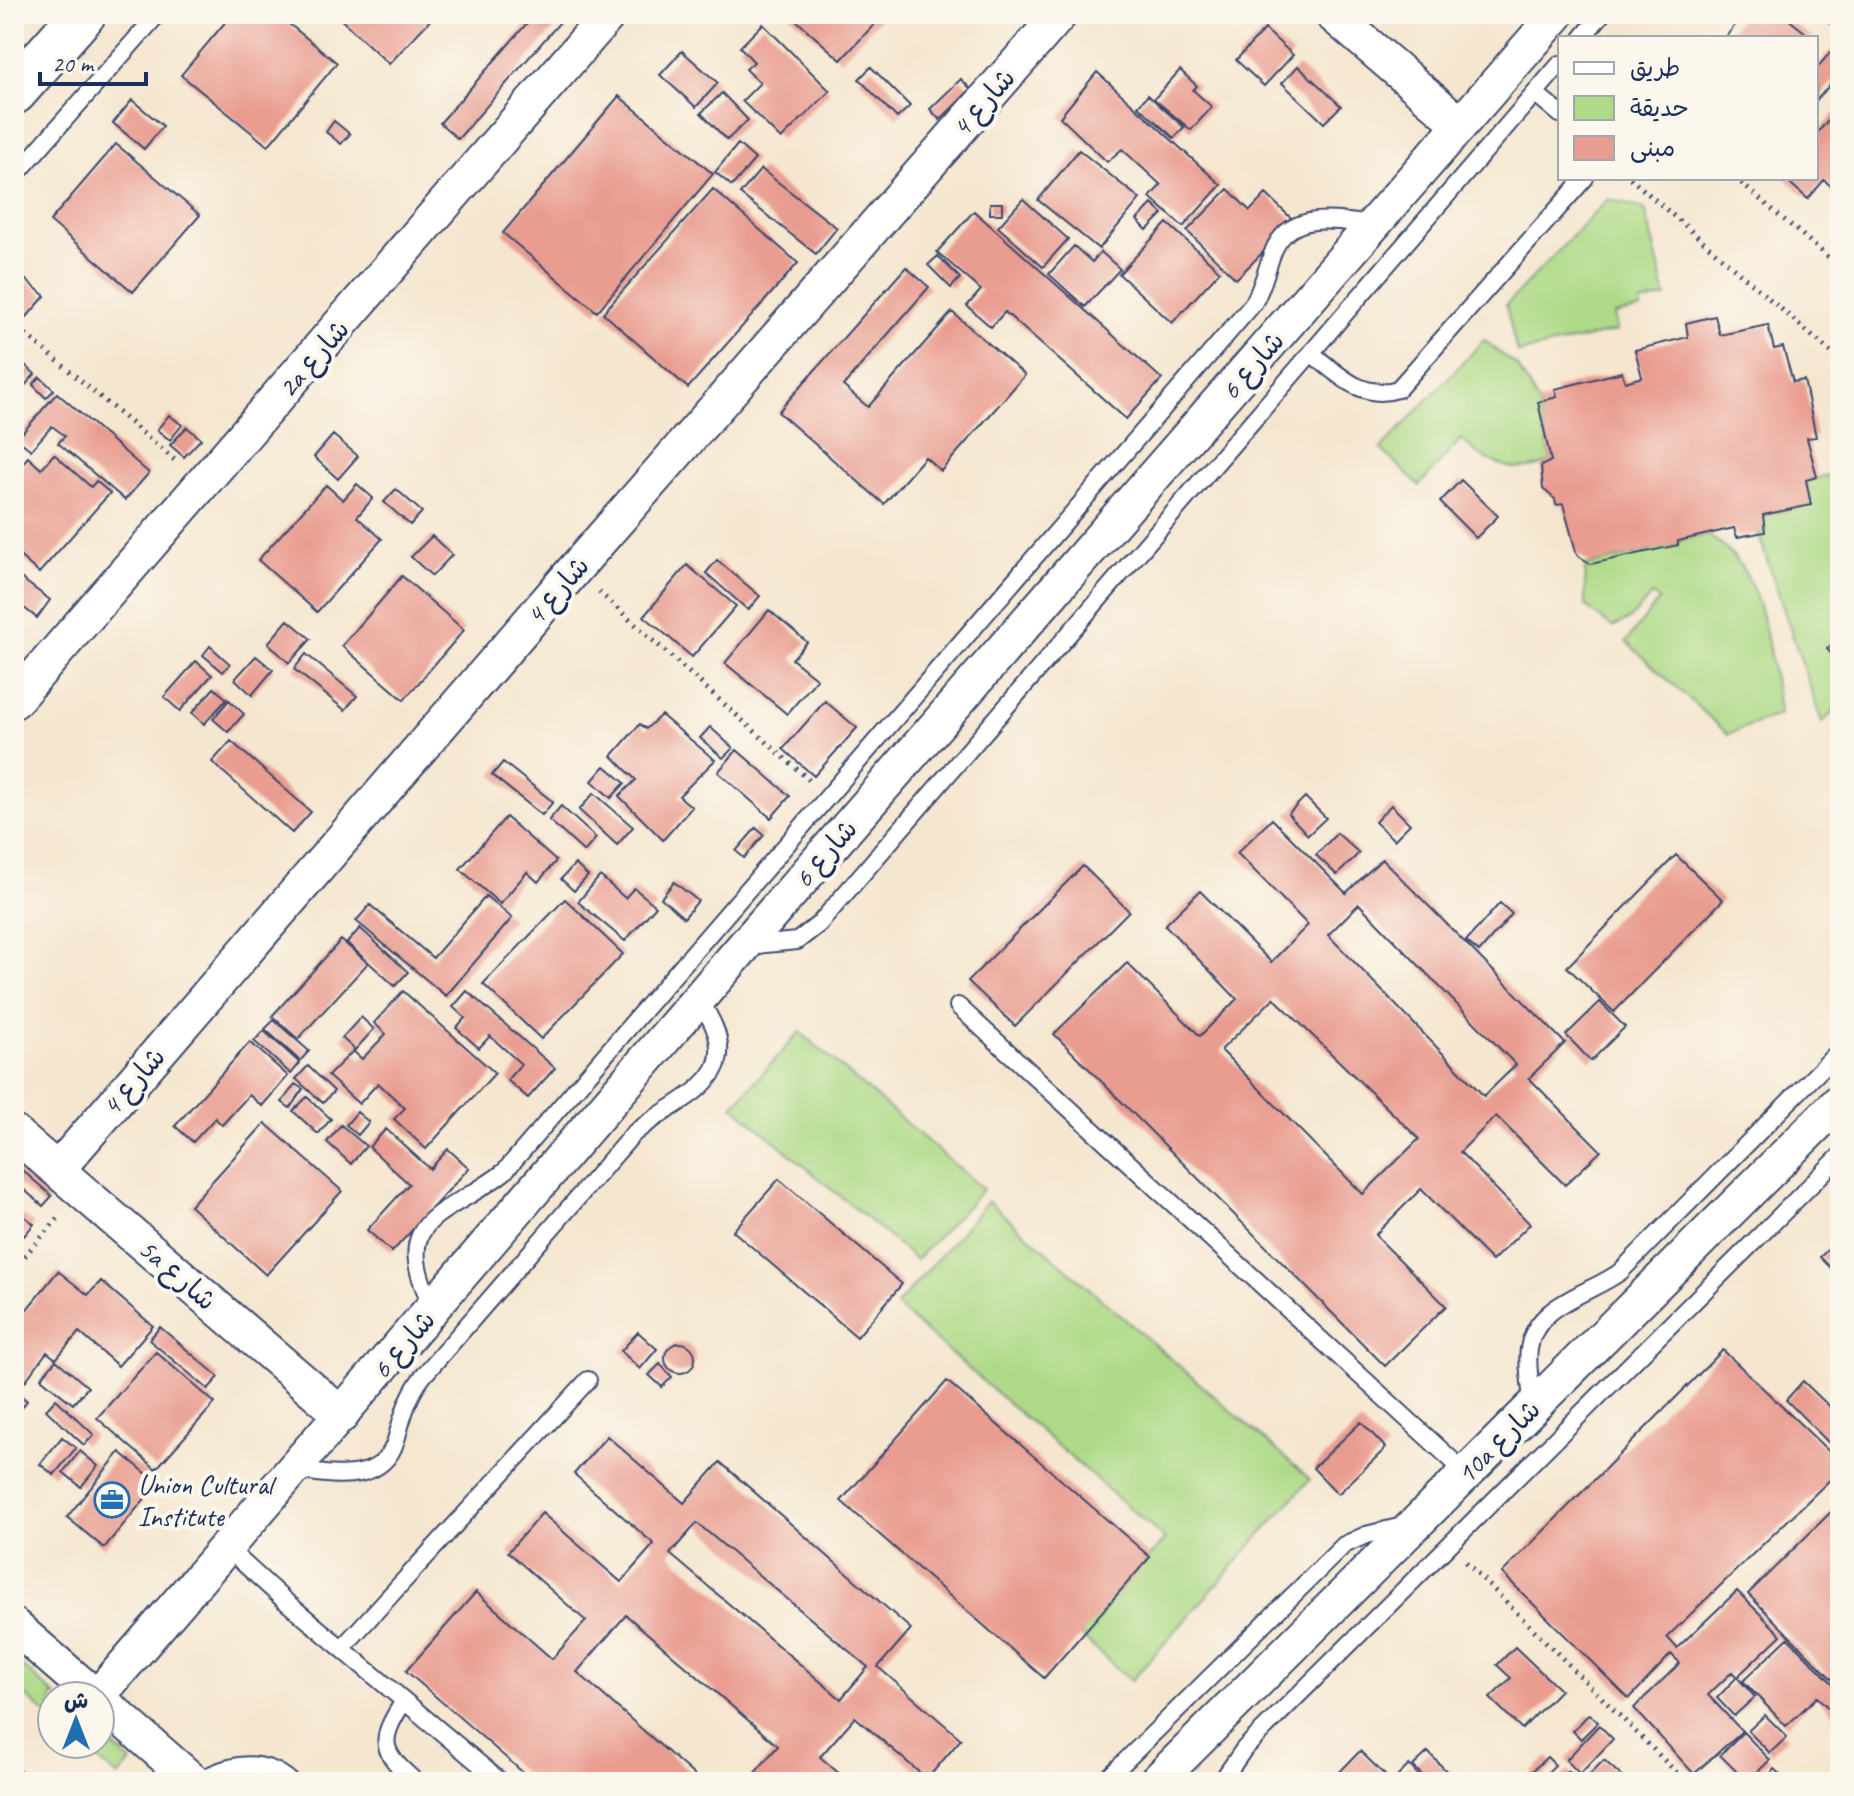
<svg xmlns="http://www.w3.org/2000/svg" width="1854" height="1796" font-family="Caveat,'Playpen Sans Arabic',sans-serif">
  <rect width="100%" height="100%" fill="#fbf7ec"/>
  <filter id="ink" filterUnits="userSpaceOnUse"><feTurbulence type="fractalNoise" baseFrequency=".0125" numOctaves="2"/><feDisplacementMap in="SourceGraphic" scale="16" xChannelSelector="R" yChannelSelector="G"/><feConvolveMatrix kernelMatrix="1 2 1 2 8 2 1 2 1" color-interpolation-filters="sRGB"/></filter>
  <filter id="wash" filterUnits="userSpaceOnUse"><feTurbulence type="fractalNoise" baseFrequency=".006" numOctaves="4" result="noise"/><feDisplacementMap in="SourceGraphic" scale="32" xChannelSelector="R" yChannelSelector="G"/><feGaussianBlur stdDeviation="1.8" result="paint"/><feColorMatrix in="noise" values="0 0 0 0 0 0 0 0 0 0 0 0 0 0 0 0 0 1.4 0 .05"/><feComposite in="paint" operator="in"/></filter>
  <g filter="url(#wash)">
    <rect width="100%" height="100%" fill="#f5e6cf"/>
    <path fill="#aeda87" stroke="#648472" stroke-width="2" d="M1608 199 1645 209 1666 297 1640 303 1641 309 1614 315 1617 331 1517 353 1506 305Z
      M1484 340 1518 367 1538 402 1551 461C1517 478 1486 463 1461 439L1419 486 1381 449Z
      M1840 474V637L1827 649 1840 663V705L1822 723 1758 533 1765 532 1763 515 1811 505 1806 480Z
      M1706 535C1766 563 1768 655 1780 714L1728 734 1626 642 1659 600 1652 595 1629 620 1612 627 1585 606V566L1678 545V541Z
      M800 1032 983 1189 916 1260 733 1106Z
      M988 1201 1310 1479 1131 1681 1080 1635 1165 1539 896 1306Z
      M14 1659 56 1696H52V1719L14 1686Z
      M100 1735 131 1762 118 1777 80 1744H100Z"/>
    <g id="blocks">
      <path fill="#e99c90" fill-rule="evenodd" d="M232 14H277L337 63 268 146 181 75Z
        M335 14H436L389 64Z
        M535 14H567L458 139 440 123Z
        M789 14H884L841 60Z
        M1744 14H1782L1812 38H1725Z
        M1819 14H1840V32Z
        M763 24 830 91 781 139 742 101 760 83 746 69 754 62 740 47Z
        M1265 29 1293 55 1264 86 1236 60Z
        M1840 41V73L1816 101V69Z
        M682 51 718 83 696 107 660 75Z
        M1298 66 1341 106 1324 123 1282 83Z
        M871 67 910 106 897 118 859 79Z
        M1180 70 1197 86 1193 90 1212 107 1191 130 1154 99Z
        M1097 72 1221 185 1183 227 1150 197 1161 185 1122 149 1107 162 1060 117Z
        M961 79 971 89 940 120 930 109Z
        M722 93 748 120 727 140 701 113Z
        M1148 95 1184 127 1174 138 1138 106Z
        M619 96 713 174 597 312 503 233Z
        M132 100 163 126 144 149 113 123Z
        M1835 113 1840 117V194L1824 180 1808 199 1784 178H1816V134Z
        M334 121 350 134 341 144 326 132Z
        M116 144 200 215 133 292 50 221Z
        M738 144 755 159 732 186 715 172Z
        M1079 150 1140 199 1099 249 1038 200Z
        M761 169 837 228 816 254 740 194Z
        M713 189 798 263 688 388 603 313Z
        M1228 189 1250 211 1266 194 1294 221 1236 279 1187 231Z
        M1023 199 1068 239 1043 267 998 227Z
        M990 203H1002V214H990Z
        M1152 204 1163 214 1147 230 1137 220Z
        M974 211 1162 379 1126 419 1005 312 991 327 967 306 981 290 937 252Z
        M1167 223 1220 271 1172 323 1119 274Z
        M1074 246 1092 262 1101 252 1120 269 1085 307 1049 274Z
        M938 256 960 278 951 288 928 265Z
        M906 267 929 287 843 386 868 407 952 312 1025 375 941 471 925 457 884 504 778 412Z
        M14 270 45 296 26 318 14 308Z
        M1715 316 1720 335 1768 325 1774 349 1783 347 1793 382 1804 380 1816 437 1807 438 1817 477 1806 480 1811 505 1763 515 1765 532 1737 537 1734 528 1678 541V545L1591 564 1577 555 1563 504 1556 505 1555 499 1543 489 1541 466 1551 461 1538 402 1557 397 1555 389 1622 372 1625 382 1642 377 1635 350 1688 337 1686 323Z
        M14 355 35 374 21 390 14 384Z
        M40 377 54 390 46 398 33 385Z
        M57 393 149 473 125 500 58 443 65 436 52 426 31 450 17 439Z
        M169 415 182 425 170 440 157 430Z
        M187 427 201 439 184 457 170 445Z
        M333 435 358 456 338 479 314 457Z
        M54 454 91 487 96 481 110 493 39 573 14 551V512L20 505 14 493 21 485 14 473 28 457 41 469Z
        M1461 480 1498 516 1476 538 1440 502Z
        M357 484 373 498 357 517 382 539 317 612 258 560 326 485 343 500Z
        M396 489 422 512 410 525 384 502Z
        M432 536 452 555 432 576 411 557Z
        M717 560 760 596 748 610 706 573Z
        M687 565 736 606 692 657 644 616Z
        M14 573 50 600 37 618 14 600Z
        M402 576 464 630 404 700 342 646Z
        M769 610 807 642 792 659 817 679 787 714 725 663Z
        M288 620 311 639 289 663 268 643Z
        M1840 637V663L1827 649Z
        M210 646 230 664 223 672 203 655Z
        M306 654 357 696 345 710 294 669Z
        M256 656 273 670 252 695 235 679Z
        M196 661 212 675 180 711 164 697Z
        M214 688 227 699 204 724 192 713Z
        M229 700 244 714 228 732 213 719Z
        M825 701 857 728 814 776 783 749Z
        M661 715 715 760 679 796 692 807 663 840 619 796 636 780 612 756 640 724 646 729Z
        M710 727 733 748 723 758 700 738Z
        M231 741 311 812 292 833 212 762Z
        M737 750 790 796 771 818 718 772Z
        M503 762 553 802 542 815 492 775Z
        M605 766 625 783 611 798 592 781Z
        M594 793 633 827 617 845 579 810Z
        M1305 797 1326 818 1308 835 1288 814Z
        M1391 805 1410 824 1394 840 1375 822Z
        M561 806 596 838 584 852 549 820Z
        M506 817 556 861 538 882 527 872 500 904 460 869Z
        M1272 819 1346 893 1382 859 1565 1043 1529 1078 1601 1151 1565 1185 1496 1116 1460 1152 1530 1224 1492 1261 1421 1189 1375 1235 1446 1306 1385 1366 1054 1034 1127 963 1200 1036 1237 999 1165 925 1200 891 1271 962 1308 925 1237 853ZM1359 904 1516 1065 1484 1096 1328 935ZM1274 998 1419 1139 1363 1194 1221 1050Z
        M756 828 764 835 744 858 736 851Z
        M1337 833 1359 853 1337 875 1316 855Z
        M1676 855 1723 900 1614 1012 1567 967Z
        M575 864 588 876 574 891 561 879Z
        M1083 866 1129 911 1015 1026 968 981Z
        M600 876 625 898 634 888 656 906 625 941 578 902Z
        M674 882 698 901 684 918 661 898Z
        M486 896 512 918 446 996 356 921 370 905 433 958Z
        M565 899 623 954 541 1039 483 984Z
        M1500 903 1512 914 1479 952 1466 941Z
        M360 928 408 972 395 986 347 943Z
        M341 940 368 963 298 1039 272 1016Z
        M403 991 495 1073 426 1149 394 1119 405 1108 378 1083 359 1104 328 1076 353 1051 362 1059 386 1034 374 1023Z
        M467 991 555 1068 528 1098 507 1080 521 1064 490 1036 479 1048 456 1028 465 1018 453 1007Z
        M1600 1002 1625 1027 1591 1061 1566 1035Z
        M361 1017 374 1029 355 1050 342 1038Z
        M274 1020 309 1051 300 1061 265 1029Z
        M264 1031 300 1063 291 1074 254 1041Z
        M250 1042 288 1076 262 1106 249 1095 222 1125 215 1118 193 1142 175 1126Z
        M308 1066 334 1091 323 1103 296 1079Z
        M295 1084 303 1089 290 1108 282 1102Z
        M307 1097 331 1119 318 1134 293 1111Z
        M357 1112 369 1122 358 1135 346 1125Z
        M265 1123 342 1191 266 1275 190 1206Z
        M341 1125 366 1146 351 1164 327 1142Z
        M386 1129 430 1169 448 1149 469 1168 392 1252 367 1230 409 1184 369 1147Z
        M14 1163 52 1196 43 1206 14 1181Z
        M779 1179 902 1284 857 1337 733 1231Z
        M14 1208 34 1224 24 1236 14 1227Z
        M1840 1238V1277L1820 1257Z
        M58 1271 88 1295 101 1281 153 1326 118 1366 79 1332 56 1359 47 1352 23 1384 14 1377V1325Z
        M160 1327 219 1377 208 1389 149 1340Z
        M638 1332 657 1349 640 1369 621 1351Z
        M665 1358a15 15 0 1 1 30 0a15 15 0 1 1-30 0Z
        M1723 1350 1840 1462V1470L1667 1637 1677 1648 1737 1591 1781 1635 1737 1677 1732 1672 1708 1695 1742 1731 1694 1774 1634 1708 1680 1663 1671 1654 1629 1699 1502 1573Z
        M156 1352 215 1403 156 1469 97 1418Z
        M56 1360 88 1387 73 1404 41 1378Z
        M660 1364 672 1377 662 1387 649 1375Z
        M947 1381 1150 1557 1044 1678 841 1501Z
        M1803 1381 1834 1411 1840 1405V1454L1786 1400Z
        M14 1390 27 1401 14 1418Z
        M56 1399 94 1435 84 1445 46 1410Z
        M1361 1422 1386 1448 1338 1494 1313 1468Z
        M607 1436 684 1503 720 1462 911 1629 878 1667 961 1739 927 1779 855 1717 820 1757 849 1782H747L778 1746 626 1615 577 1672 702 1782H534L406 1671 476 1592 552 1659 586 1621 508 1552 542 1513 621 1582 654 1544 574 1474ZM697 1523 868 1667 841 1699 670 1554Z
        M62 1437 76 1448 54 1475 40 1464Z
        M80 1451 98 1466 81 1487 63 1472Z
        M120 1452 158 1483 104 1548 67 1517Z
        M1840 1503V1687L1748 1594Z
        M1788 1638 1840 1691V1719L1817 1697 1786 1726 1743 1681Z
        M1515 1647 1560 1690 1522 1729 1490 1698 1511 1678 1497 1665Z
        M1737 1677 1755 1697 1734 1716 1717 1698Z
        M1589 1714 1598 1722 1581 1739 1573 1731Z
        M1765 1715 1787 1737 1770 1753 1748 1731Z
        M1599 1725 1613 1739 1580 1774 1566 1760Z
        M1743 1732 1770 1760 1747 1782 1720 1755Z
        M1360 1751 1392 1782H1330Z
        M1428 1752 1457 1782H1429L1413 1766Z
        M1547 1757 1555 1765 1538 1782H1529L1525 1778Z
        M1604 1760 1628 1782H1582Z
        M1409 1765 1425 1782H1392Z
        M1774 1769 1782 1776 1776 1782H1765Z
        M1568 1771 1580 1782H1557Z"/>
    </g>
  </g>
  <g filter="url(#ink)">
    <use href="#blocks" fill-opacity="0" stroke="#3c4a6f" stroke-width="2"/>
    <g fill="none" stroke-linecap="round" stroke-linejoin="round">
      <defs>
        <path id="lane" d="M1582 38 1602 14
          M1535 93 1560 114
          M14 177 158 14
          M1311 353C1338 374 1362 401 1398 389L1585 178
          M746 946 797 941 819 924 1560 64
          M958 1006 1466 1473
          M433 1308C387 1215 445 1218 504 1172L1253 304C1263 287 1266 270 1273 252 1290 209 1337 221 1373 225
          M1532 1405C1532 1387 1526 1367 1529 1349 1535 1304 1588 1295 1620 1272L1840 1050
          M292 1470C329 1474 382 1487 396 1440 403 1416 407 1397 423 1376L633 1134C683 1093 756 1079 698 999
          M227 1548 284 1600 501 1782
          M342 1648 588 1380
          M404 1701C378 1741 380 1751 416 1782
          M14 1778 19 1782
          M197 1782C227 1764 262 1756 291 1782
          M1104 1782 1344 1545 1366 1535 1403 1526
          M1221 1782 1244 1749 1840 1156"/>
        <path id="street" d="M1332 14 1460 124
          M14 701 609 14
          M14 1133 342 1415
          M57 1170 574 570 1060 14
          M14 1626 95 1696
          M98 1696 744 946 1557 14
          M100 1700 194 1782
          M1156 1782 1840 1101"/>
        <path id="secondary" d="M14 92 83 14"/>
      </defs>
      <use href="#lane" stroke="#3c4a6f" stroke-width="20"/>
      <use href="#street" stroke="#3c4a6f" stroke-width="38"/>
      <use href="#secondary" stroke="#3c4a6f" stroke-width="48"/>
      <path stroke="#3c4a6f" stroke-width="5" stroke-dasharray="2 6" stroke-linecap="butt" d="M1630 178 1840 360
        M1735 178 1840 267
        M14 324 178 463
        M599 592 809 780
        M14 1268 60 1216
        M1466 1562 1686 1782"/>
      <use href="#lane" stroke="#fff" stroke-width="16"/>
      <use href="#street" stroke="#fff" stroke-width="34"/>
      <use href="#secondary" stroke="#fff" stroke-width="44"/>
    </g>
  </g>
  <defs>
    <symbol id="office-ring" viewBox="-11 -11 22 22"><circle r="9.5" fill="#fbf7ec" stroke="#1f6fb2" stroke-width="1.5"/><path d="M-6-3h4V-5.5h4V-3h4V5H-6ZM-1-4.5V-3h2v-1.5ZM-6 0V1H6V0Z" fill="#1f6fb2"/></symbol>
  </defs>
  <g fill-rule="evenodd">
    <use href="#office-ring" x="92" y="1480" width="40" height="40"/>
  </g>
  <g text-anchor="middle" stroke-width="8" stroke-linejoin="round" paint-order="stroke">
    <g font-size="28" fill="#1b2f5e" stroke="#fbf7ec">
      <text transform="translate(983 102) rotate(-49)" y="10">شارع 4</text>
      <text transform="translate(313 358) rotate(-49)" y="10">2a شارع</text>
      <text transform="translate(1252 365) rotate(-49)" y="10">شارع 6</text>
      <text transform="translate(557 590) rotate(-49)" y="10">شارع 4</text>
      <text transform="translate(825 853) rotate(-49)" y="10">شارع 6</text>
      <text transform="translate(133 1081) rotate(-49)" y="10">شارع 4</text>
      <text transform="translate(178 1274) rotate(41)" y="10">5a شارع</text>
      <text transform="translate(403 1344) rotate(-49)" y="10">شارع 6</text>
      <text transform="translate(1498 1441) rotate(-45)" y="10">10a شارع</text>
    </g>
    <g font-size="28" fill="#1b2f5e" stroke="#fbf7ec" text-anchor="start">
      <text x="138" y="1494">Union Cultural<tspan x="138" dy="32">Institute</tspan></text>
    </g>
  </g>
  <rect width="1854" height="1796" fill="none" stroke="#fbf7ec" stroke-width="48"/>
  <rect x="1558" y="36" width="260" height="144" fill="#fbf7ec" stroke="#a1a7b3" stroke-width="2"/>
  <rect x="1574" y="62" width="40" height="12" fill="#ffffff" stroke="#a1a7b3" stroke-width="2"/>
  <text x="1630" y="76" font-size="24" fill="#1b2f5e">طريق</text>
  <rect x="1574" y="96" width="40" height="24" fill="#aeda87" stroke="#a1a7b3" stroke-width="2"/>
  <text x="1630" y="116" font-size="24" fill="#1b2f5e">حديقة</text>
  <rect x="1574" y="136" width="40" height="24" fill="#e99c90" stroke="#a1a7b3" stroke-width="2"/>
  <text x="1630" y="156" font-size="24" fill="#1b2f5e">مبنى</text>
  <g transform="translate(76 1720)"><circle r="38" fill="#fbf7ec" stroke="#a1a7b3" stroke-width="2"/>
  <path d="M0-6L14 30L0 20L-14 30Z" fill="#1f6fb2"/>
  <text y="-12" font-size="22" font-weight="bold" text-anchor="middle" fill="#1b2f5e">ش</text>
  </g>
  <path d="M40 72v12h106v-12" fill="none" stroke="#1b2f5e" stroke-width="4"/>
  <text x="52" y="72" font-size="24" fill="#1b2f5e" stroke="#fbf7ec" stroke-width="6" paint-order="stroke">20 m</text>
</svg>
